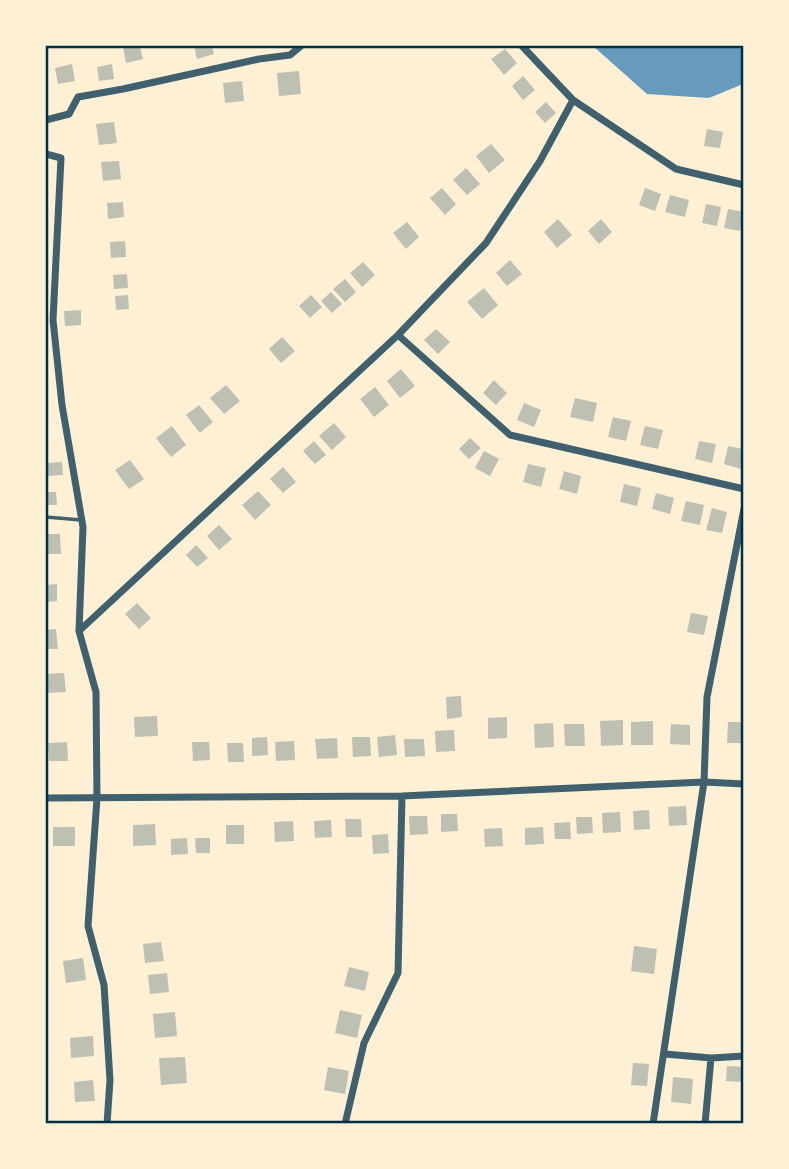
<svg xmlns="http://www.w3.org/2000/svg" width="789" height="1169" font-family="'Work Sans',sans-serif">
  <rect width="100%" height="100%" fill="#fdf0d5"/>
  <path fill="#669bbc" d="M593 46H743V84L709 98 647 94Z"/>
  <path fill="#bec0b2" d="M132 46H140L143 59 126 63 123 47Z
    M194 46H212L214 54 197 59Z
    M505 49 517 63 504 75 491 59Z
    M72 64 75 81 58 84 55 68Z
    M112 64 114 79 99 81 97 67Z
    M299 71 301 94 279 96 277 73Z
    M523 76 535 90 523 100 512 86Z
    M242 81 244 101 225 103 223 83Z
    M546 102 556 113 545 123 535 112Z
    M114 122 117 143 99 145 96 124Z
    M707 129 723 132 720 148 704 146Z
    M491 144 505 160 489 173 476 156Z
    M119 161 121 179 103 181 101 162Z
    M466 168 480 184 467 195 453 180Z
    M442 188 456 204 445 215 430 198Z
    M645 188 661 194 655 211 639 205Z
    M670 195 689 200 685 217 665 212Z
    M123 202 124 217 108 219 107 203Z
    M706 204 721 207 717 226 702 223Z
    M728 209 744 212 740 231 724 228Z
    M558 219 572 235 557 248 544 232Z
    M601 219 612 232 599 244 588 231Z
    M407 222 419 237 406 249 393 233Z
    M125 241 126 257 111 258 110 242Z
    M510 260 522 274 507 286 496 273Z
    M363 262 375 275 362 287 350 273Z
    M127 274 128 288 114 289 113 275Z
    M345 279 356 292 345 302 333 289Z
    M484 288 498 305 482 319 467 302Z
    M331 292 342 304 332 313 321 301Z
    M128 295 129 309 116 310 115 296Z
    M311 295 322 307 310 318 299 306Z
    M81 310V325L65 326 64 311Z
    M436 329 450 342 438 354 424 340Z
    M282 337 295 351 281 363 269 349Z
    M401 369 415 386 400 398 387 381Z
    M494 380 507 393 496 405 483 393Z
    M226 385 240 401 224 414 210 398Z
    M375 387 389 405 374 417 360 399Z
    M575 398 597 403 593 422 570 417Z
    M524 403 541 410 534 427 517 420Z
    M199 405 213 422 200 433 186 415Z
    M613 417 631 421 626 441 608 437Z
    M334 423 346 437 332 450 319 436Z
    M172 426 186 445 171 457 156 438Z
    M645 426 663 430 658 449 640 445Z
    M470 438 481 448 469 459 459 449Z
    M314 441 326 455 315 464 303 451Z
    M699 441 716 444 712 463 695 459Z
    M728 446 744 449 741 469 724 464Z
    M484 451 499 459 490 476 475 468Z
    M130 460 144 479 129 489 115 470Z
    M62 462 63 475 46 476V463Z
    M528 464 546 468 541 487 523 482Z
    M283 467 296 482 283 493 270 479Z
    M564 471 581 476 577 494 559 489Z
    M624 484 641 488 637 506 620 502Z
    M258 491 271 505 255 520 242 505Z
    M46 492H56L57 505H46Z
    M656 493 674 498 670 514 652 509Z
    M686 501 704 505 700 525 681 521Z
    M712 508 727 512 722 533 706 530Z
    M219 525 232 539 219 550 207 536Z
    M46 534H60L61 554H46Z
    M196 545 208 558 197 567 186 555Z
    M57 584V601L46 602V585Z
    M137 603 151 618 139 629 125 614Z
    M691 613 708 616 704 635 687 632Z
    M56 629 58 649H46V630Z
    M64 673 66 692 46 693V674Z
    M461 696 462 717 447 719 446 697Z
    M157 716 158 736 135 737 134 717Z
    M507 717V738L488 739V718Z
    M623 720V745L601 746 600 721Z
    M653 721V745H631V722Z
    M728 722H744V743H727Z
    M553 723 554 747 535 748 534 724Z
    M564 724H584L585 746H565Z
    M671 724 690 725V745L670 744Z
    M454 730 455 751 436 752 435 731Z
    M395 735 397 755 379 757 377 737Z
    M267 737 268 755 252 756V738Z
    M352 737H370L371 756 353 757Z
    M337 738 338 758 317 759 315 739Z
    M404 739H424L425 756 405 757Z
    M294 741 295 760 276 761 275 742Z
    M67 742 68 761H49L48 743Z
    M192 742H209L210 760 193 761Z
    M227 743H243L244 762H228Z
    M686 806 687 825 669 826 668 807Z
    M649 810 650 829 634 830 633 811Z
    M620 812 621 832 603 833 602 813Z
    M441 814H457L458 831 441 832Z
    M409 816H427L428 834 410 835Z
    M576 817H592L593 833 577 834Z
    M345 819H361L362 837H346Z
    M331 820 332 837 315 838 314 821Z
    M293 821 294 841 275 842 274 822Z
    M570 822 571 839H555L554 823Z
    M155 824 156 845 133 846V825Z
    M226 825H244V844H226Z
    M53 827H75V846H53Z
    M543 827 544 844 525 845V828Z
    M502 828 503 846 485 847 484 829Z
    M388 834 389 853 373 854 372 835Z
    M187 838 188 854 171 855V839Z
    M195 838H210V853H196Z
    M161 942 164 961 145 963 143 944Z
    M634 946 657 949 654 974 631 971Z
    M83 958 86 980 66 983 63 961Z
    M349 967 369 972 365 991 344 986Z
    M167 973 169 992 150 994 148 975Z
    M340 1010 362 1015 357 1038 335 1033Z
    M175 1012 177 1036 155 1038 153 1014Z
    M93 1036 94 1056 71 1058 70 1038Z
    M185 1057 187 1083 161 1085 159 1058Z
    M633 1063 649 1064 647 1086 631 1085Z
    M727 1066 744 1067 742 1082 726 1081Z
    M328 1067 349 1071 345 1094 324 1090Z
    M673 1077 693 1079 691 1104 671 1102Z
    M93 1080 95 1101 75 1102 74 1082Z"/>
  <g fill="none" stroke-linecap="round" stroke-linejoin="round">
    <path stroke="#3f606c" stroke-width="3.5" d="M46 517 81 520"/>
    <path stroke="#3f606c" stroke-width="7" d="M522 46 573 100 676 169 744 185
      M46 120 69 114 78 97 123 89 259 59 290 55 301 46
      M46 154 61 158 53 320 62 405 83 527 79 631 96 692 97 798 88 926 104 985 110 1080 107 1124
      M398 335 510 435 744 489
      M79 631 398 335 486 243 540 161 573 100
      M46 798 402 796 704 782 744 784
      M665 1054 711 1058 744 1056
      M345 1124 364 1043 398 973 402 796
      M653 1124 704 782 707 697 744 509
      M705 1124 711 1058"/>
  </g>
  <rect width="789" height="1169" fill="none" stroke="#fdf0d5" stroke-width="94"/>
  <rect x="47" y="47" width="695" height="1075" fill="none" stroke="#003049" stroke-width="2.5"/>
</svg>
